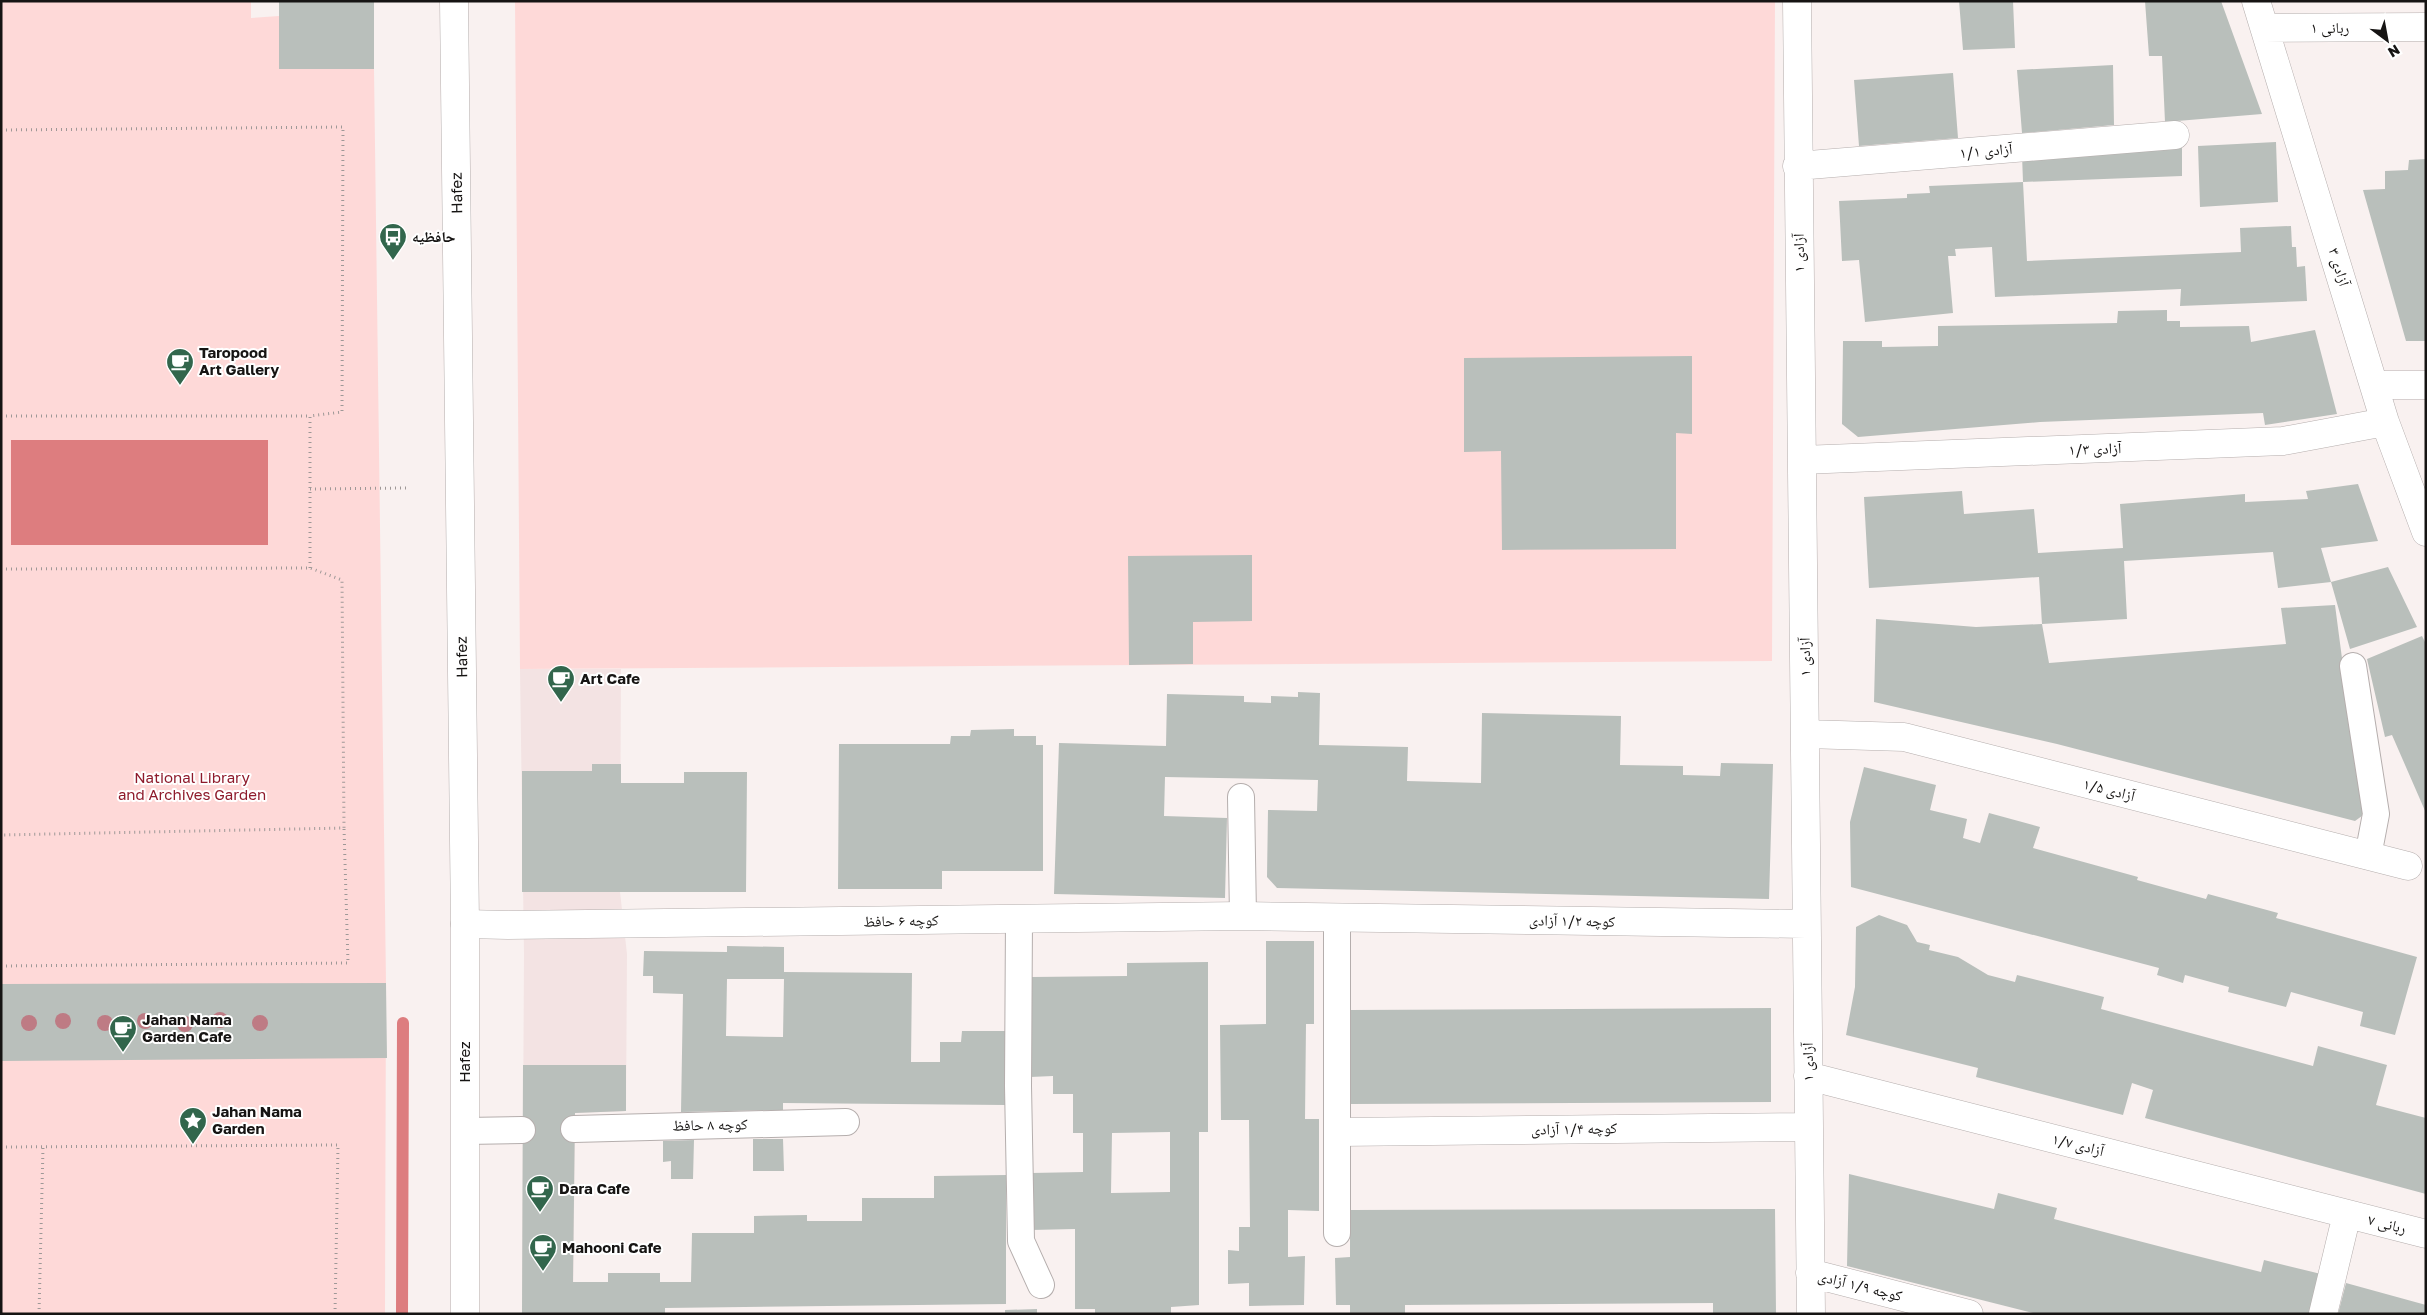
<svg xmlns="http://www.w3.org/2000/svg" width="2427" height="1315" font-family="'Golos Text','Noto Naskh Arabic',sans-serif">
  <rect width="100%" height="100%" fill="#f9f1f0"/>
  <path fill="#f3e3e3" d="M520 669H621L620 892 627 954 626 1111 575 1113 573 1310 522 1314 524 954Z"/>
  <path fill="#fed9d8" d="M1 1H251V18L279 16V69H374L386 983 385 1314H1Z
    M515 1H1775L1772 661 520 669Z"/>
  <path fill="#dd7d7f" d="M11 440H268V545H11Z"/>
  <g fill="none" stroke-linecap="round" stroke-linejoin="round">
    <path stroke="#dd7d7f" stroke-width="12" d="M402 1314 403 1023"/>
  </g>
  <path fill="#b9bfbb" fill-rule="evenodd" d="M279 1H374V69H279Z
    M1959 1H2013L2015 48 1963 50Z
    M2145 1H2221L2262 114 2165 122 2162 56H2149Z
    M2113 65 2114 125 2022 133 2017 70Z
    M1953 73 1958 138 1859 146 1854 80Z
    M2276 142 2278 202 2200 207 2198 146Z
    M2182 148V176L2023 182 2022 155Z
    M2426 159V341H2406L2363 190 2385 189V171L2408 170 2409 160Z
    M2023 182 2027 261 2241 252 2240 228 2291 226 2292 247H2296L2297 267 2305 266 2307 301 2180 306 2181 289 1995 297 1992 247 1955 249 1956 256H1948L1953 313 1865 322 1859 260 1842 261 1839 201 1907 198V194L1930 193 1929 186Z
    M2167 310V321H2180V327L2249 326 2251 342 2315 330 2337 414 2265 425 2263 413 2040 422 1858 437 1842 424 1843 341H1882V347L1938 346V326L2117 323 2118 311Z
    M1692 356V434L1676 433V549L1502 550 1501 451 1464 452V358Z
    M2358 484 2378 541 2321 548 2331 582 2278 588 2273 552 2124 561 2127 619 2042 624 2049 663 2286 644 2281 608 2335 605 2351 727 2366 813 2355 821 2057 744 1874 702 1876 619 1976 627 2042 624 2039 577 1869 588 1864 497 1962 491 1964 514 2034 509 2038 553 2123 548 2120 504 2245 494V502L2308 499 2306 491Z
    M1252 555V621L1193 622V664L1129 665 1128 556Z
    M2388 567 2417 627 2350 649 2331 582Z
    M2422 636 2426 644V813L2392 735 2385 737 2367 659Z
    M1298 692 1320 693 1319 745 1408 747 1407 781 1481 783 1482 713 1621 716 1620 765 1683 766V775L1720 776 1721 763 1773 764 1769 899 1277 888 1267 877 1268 810 1317 811 1318 780 1165 777 1164 816 1227 818 1225 898 1054 894 1059 743 1166 746 1167 694 1244 696V702L1271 703V696L1298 697Z
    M1014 729V736H1036V745H1043V871H942V889H838L839 744H950L951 736H970L971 730Z
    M592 764H621V783H684V772H747L746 892H522V771H592Z
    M1864 767 1936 785 1930 810 1967 819 1963 838 1980 843 1989 813 2040 827 2033 848 2138 877 2137 880 2206 899 2208 894 2278 913 2276 918 2417 957 2395 1035 2360 1026 2363 1012 2291 992 2286 1007 2228 992 2229 987 2185 975 2183 983 2157 975 2159 968 1851 887 1850 822Z
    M1879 915 1907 925 1917 942 1930 945 1929 950 1958 957 1988 975 2015 982 2017 975 2104 997 2101 1009 2313 1066 2318 1046 2387 1065 2376 1105 2426 1118V1194L2145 1118 2153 1090 2132 1083 2123 1115 1976 1077 1978 1068 1846 1035 1855 987 1856 927Z
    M1266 941H1314V1024H1306L1305 1119H1319V1211L1288 1210V1257L1305 1256 1304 1305 1249 1306V1283L1228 1284V1250L1239 1251V1227H1250L1249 1120H1221L1220 1025 1266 1024Z
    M727 946 784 947V972L912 973 911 1062H940V1042H961L962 1031H1006L1005 1105 783 1103V1110L681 1112 683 994 653 993V976H643L644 951 727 952ZM727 979H784L783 1037 726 1036Z
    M1208 962V1132H1199V1305L1171 1307V1314H1095V1309H1075V1229L1031 1230V1173L1083 1172V1133H1073V1094H1053V1076L1030 1077 1032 977 1127 976V963ZM1170 1132V1192L1111 1193 1112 1133Z
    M386 983 387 1058 1 1061V984Z
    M1771 1008V1102L1350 1104V1010Z
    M523 1065H626V1111L575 1113 573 1282H608V1273H660V1282H691L692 1233H754V1216L807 1215V1221H862V1198H934V1176L1006 1175V1304L665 1308V1314H522Z
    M753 1139H783L784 1171H753Z
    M694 1140 693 1179H671V1161L663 1162V1141Z
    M1849 1174 1994 1209 1998 1193 2057 1208 2054 1219 2185 1253 2261 1272 2264 1260 2321 1274 2311 1314H2037L1847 1266Z
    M1775 1209 1776 1314H1713V1303L1405 1305V1314H1350V1305H1336L1335 1258 1350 1257V1210Z
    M2346 1283 2426 1305V1314H2338Z
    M1037 1309V1314H1005V1310Z"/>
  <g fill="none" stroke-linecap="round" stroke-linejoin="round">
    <defs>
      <path id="service" d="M2353 666 2376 814 2368 856
        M1241 797 1243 916
        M1019 919 1018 1086 1021 1241 1041 1285
        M574 1129 846 1122
        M466 1131 522 1130
        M1337 1233V917"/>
      <path id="minor" d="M1797 1 1811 1314
        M2256 1 2385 422 2426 532
        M2265 28 2426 27
        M1797 166 2175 135
        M2376 385H2426
        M1802 460 2283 441 2385 422
        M1806 734 1904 737 2408 866
        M465 924 508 925 1243 916 1806 924
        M1808 1076 2426 1234
        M1339 1132 1809 1127
        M1810 1273 1969 1314
        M2323 1314 2347 1214"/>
      <path id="secondary" d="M454 1 465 924V1314"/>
    </defs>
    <use href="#service" stroke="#b5aead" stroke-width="28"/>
    <use href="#minor" stroke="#b5aead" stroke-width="29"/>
    <use href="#secondary" stroke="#b5aead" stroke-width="29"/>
    <path stroke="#9e9897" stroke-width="3" stroke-dasharray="1 4" stroke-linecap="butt" d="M1 130 343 127 342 412 310 416
      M1 416H310V568
      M310 489 406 488
      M1 569 310 568 342 580 344 828 1 835
      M1 966 348 963 344 828
      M1 1147 338 1145 335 1314
      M39 1314 43 1147"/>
    <use href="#service" stroke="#fff" stroke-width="26"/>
    <use href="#minor" stroke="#fff" stroke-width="28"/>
    <use href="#secondary" stroke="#fff" stroke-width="28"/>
  </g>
  <g fill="#be7b84">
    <circle cx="220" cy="1020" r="8"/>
    <circle cx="63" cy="1021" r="8"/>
    <circle cx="145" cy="1021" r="8"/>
    <circle cx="29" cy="1023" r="8"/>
    <circle cx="105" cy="1023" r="8"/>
    <circle cx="260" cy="1023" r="8"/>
    <circle cx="185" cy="1024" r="8"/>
  </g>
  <defs>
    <symbol id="bus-pin" viewBox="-11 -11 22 30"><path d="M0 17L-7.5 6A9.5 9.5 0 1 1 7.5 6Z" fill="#32664c" stroke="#fff"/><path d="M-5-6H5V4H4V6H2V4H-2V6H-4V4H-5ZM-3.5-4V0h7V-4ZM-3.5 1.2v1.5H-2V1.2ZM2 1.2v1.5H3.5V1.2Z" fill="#fff"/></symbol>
    <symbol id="cafe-pin" viewBox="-11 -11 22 30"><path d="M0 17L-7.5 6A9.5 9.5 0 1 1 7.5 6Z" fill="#32664c" stroke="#fff"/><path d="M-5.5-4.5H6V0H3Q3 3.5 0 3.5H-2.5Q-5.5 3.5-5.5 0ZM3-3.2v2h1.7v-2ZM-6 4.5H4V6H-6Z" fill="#fff"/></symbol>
    <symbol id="sight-pin" viewBox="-11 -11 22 30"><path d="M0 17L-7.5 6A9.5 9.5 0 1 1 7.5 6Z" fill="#32664c" stroke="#fff"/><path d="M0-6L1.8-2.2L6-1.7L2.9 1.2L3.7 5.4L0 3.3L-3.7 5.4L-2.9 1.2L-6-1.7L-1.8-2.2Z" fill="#fff"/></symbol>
  </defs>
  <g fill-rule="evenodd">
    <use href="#bus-pin" x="377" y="221" width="32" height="43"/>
    <use href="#cafe-pin" x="164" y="346" width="32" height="43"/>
    <use href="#cafe-pin" x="545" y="663" width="32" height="43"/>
    <use href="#cafe-pin" x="107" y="1013" width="32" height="43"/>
    <use href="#sight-pin" x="177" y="1105" width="32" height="43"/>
    <use href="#cafe-pin" x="524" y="1173" width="32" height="43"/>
    <use href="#cafe-pin" x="527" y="1232" width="32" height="43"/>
  </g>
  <g text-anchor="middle" stroke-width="4" stroke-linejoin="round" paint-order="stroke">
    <g font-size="15" fill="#161413" stroke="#fff">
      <text x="2330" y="33">ربانی ۱</text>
      <text transform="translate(1986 151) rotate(-5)" y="5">آزادی ۱/۱</text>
      <text transform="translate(457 193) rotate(-91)" y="5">Hafez</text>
      <text transform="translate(1799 253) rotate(-91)" y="5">آزادی ۱</text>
      <text transform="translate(2339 267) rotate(73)" y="5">۳ آزادی</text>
      <text transform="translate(2095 449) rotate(-2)" y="5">آزادی ۱/۳</text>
      <text transform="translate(462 657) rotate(-91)" y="5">Hafez</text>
      <text transform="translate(1805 657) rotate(-91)" y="5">آزادی ۱</text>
      <text transform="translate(2109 790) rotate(14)" y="5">آزادی ۱/۵</text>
      <text transform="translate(901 921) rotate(-1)" y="5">کوچه ۶ حافظ</text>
      <text transform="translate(1572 921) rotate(1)" y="5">کوچه ۱/۲ آزادی</text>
      <text transform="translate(465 1062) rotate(-90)" y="5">Hafez</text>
      <text transform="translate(1808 1062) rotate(-91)" y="5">آزادی ۱</text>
      <text transform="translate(710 1125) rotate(-1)" y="5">کوچه ۸ حافظ</text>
      <text transform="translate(1574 1129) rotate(-1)" y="5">کوچه ۱/۴ آزادی</text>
      <text transform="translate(2078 1145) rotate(14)" y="5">آزادی ۱/۷</text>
      <text transform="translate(2387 1224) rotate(14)" y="5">ربانی ۷</text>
      <text transform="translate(1860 1286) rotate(14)" y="5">کوچه ۱/۹ آزادی</text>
    </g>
    <g font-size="15" font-weight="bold" fill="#161413" stroke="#fff" text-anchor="start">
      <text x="412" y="242">حافظیه</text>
      <text x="199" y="358">Taropood<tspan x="199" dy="17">Art Gallery</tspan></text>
      <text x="580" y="684">Art Cafe</text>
      <text x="142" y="1025">Jahan Nama<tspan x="142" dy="17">Garden Cafe</tspan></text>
      <text x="212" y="1117">Jahan Nama<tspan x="212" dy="17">Garden</tspan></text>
      <text x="559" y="1194">Dara Cafe</text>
      <text x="562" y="1253">Mahooni Cafe</text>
    </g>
    <g font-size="15" fill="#8e1b2c" stroke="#fff">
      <text x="192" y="783">National Library<tspan x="192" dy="17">and Archives Garden</tspan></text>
    </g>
  </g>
  <rect width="2427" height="1315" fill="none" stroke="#161413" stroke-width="5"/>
  <g transform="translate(2387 40) rotate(148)" stroke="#ffffff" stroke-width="4" paint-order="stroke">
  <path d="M0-4L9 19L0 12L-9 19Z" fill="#161413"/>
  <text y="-8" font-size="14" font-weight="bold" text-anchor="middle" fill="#161413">N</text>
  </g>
</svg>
